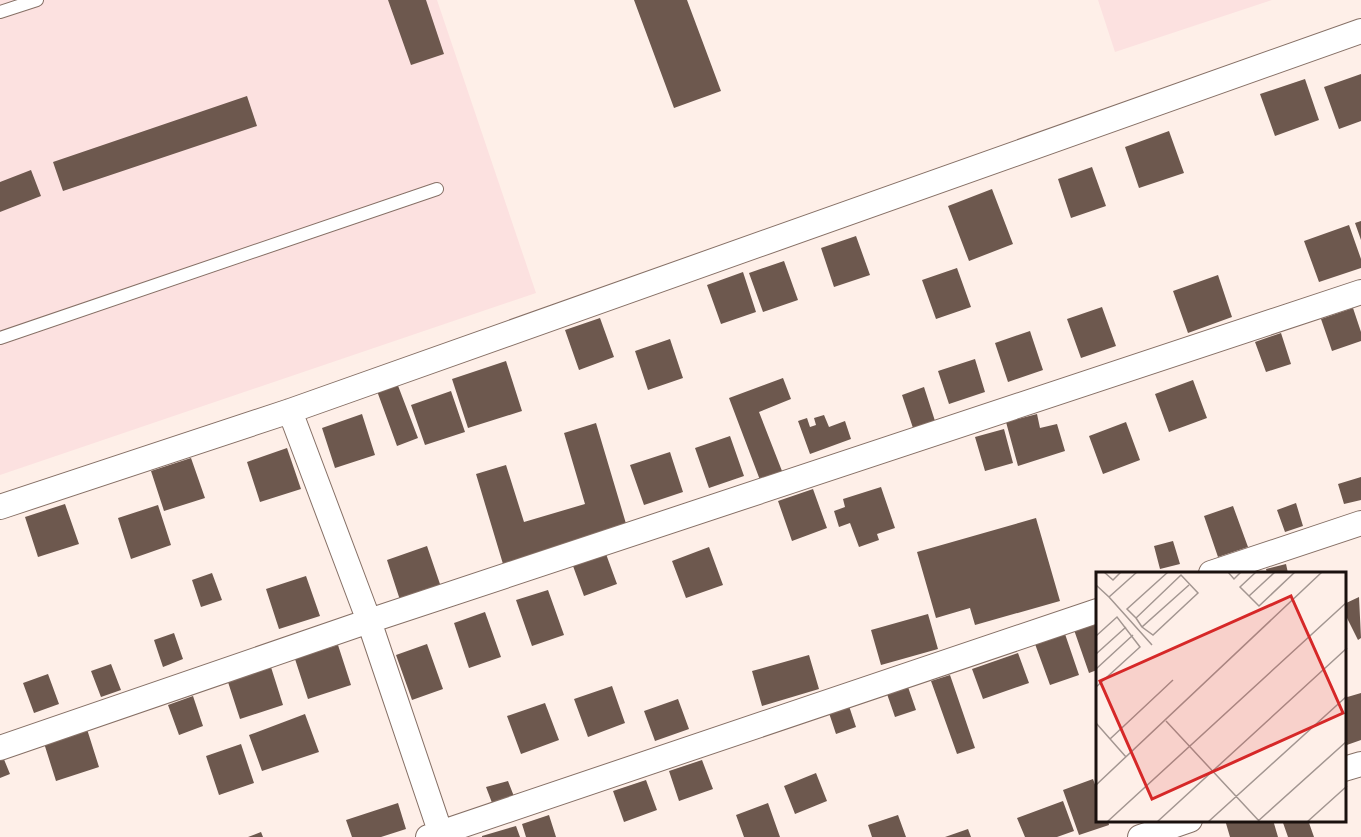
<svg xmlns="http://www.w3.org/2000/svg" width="1361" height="837" font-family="'Golos Text',sans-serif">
  <rect width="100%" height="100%" fill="#feefe8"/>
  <path fill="#fce1e0" d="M0 0H437L536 293 0 475Z
    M1098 0H1272L1115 52Z"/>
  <path fill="#6d584e" d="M388 0H426L444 54 411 65Z
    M634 0H687L721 91 674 108Z
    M1361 74V121L1339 129 1324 87Z
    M1305 79 1319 120 1275 136 1260 94Z
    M247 96 257 126 63 191 53 162Z
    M1169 131 1184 173 1139 188 1125 147Z
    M1092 167 1106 206 1071 218 1058 179Z
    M31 170 41 196 0 212V182Z
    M992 189 1013 244 969 261 948 206Z
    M1361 221V240L1355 223Z
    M1349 225 1361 259V268L1319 282 1304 241Z
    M856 236 870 275 834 287 821 248Z
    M784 261 798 300 763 312 749 273Z
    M957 268 971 307 936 319 922 280Z
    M743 272 756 312 721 324 707 285Z
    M1218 275 1232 317 1188 333 1173 291Z
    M1102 307 1116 346 1081 358 1067 319Z
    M1353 308 1361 332V341L1332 351 1321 319Z
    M600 318 614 357 579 370 565 330Z
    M1030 331 1043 370 1008 382 995 343Z
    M1281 333 1291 364 1266 372 1255 342Z
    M670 339 683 378 648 390 635 351Z
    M975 359 985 392 949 404 938 371Z
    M506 361 522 411 468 428 452 379Z
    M783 378 791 399 759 412 782 471 760 480 729 398Z
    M1193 380 1207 418 1169 432 1155 394Z
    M397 383 418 438 397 446 377 391Z
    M924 387 935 421 913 428 902 395Z
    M451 391 465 432 425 445 411 405Z
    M362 414 375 455 335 468 322 428Z
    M1037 414 1040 428 1057 424 1065 451 1018 466 1006 422Z
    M824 415 829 427 845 421 851 439 810 454 798 421 807 418 810 427 816 425 814 418Z
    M1126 422 1140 460 1103 474 1089 436Z
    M596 423 627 527 503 564 476 474 506 465 524 522 585 504 564 433Z
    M1004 429 1013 463 985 471 975 437Z
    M730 436 744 476 709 488 695 448Z
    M287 448 301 489 260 502 247 462Z
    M670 452 683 492 644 505 630 465Z
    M191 458 205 498 164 511 151 471Z
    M1361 477V500L1344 504 1338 484Z
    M881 487 895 528 877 534 879 540 859 547 850 523 839 527 834 511 845 507 843 499Z
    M813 489 827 528 792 541 778 501Z
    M1296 503 1303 526 1285 532 1277 510Z
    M65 504 79 544 38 557 25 517Z
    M158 505 171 545 131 559 118 518Z
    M1233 506 1248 547 1218 557 1204 516Z
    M1036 518 1060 601 975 625 970 608 936 618 917 552Z
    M1173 541 1180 564 1160 569 1154 546Z
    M427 546 441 587 400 600 387 560Z
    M709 547 723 585 686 598 672 561Z
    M606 554 617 584 584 596 573 566Z
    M1286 564 1288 573H1267L1266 569Z
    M212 573 222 600 201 607 192 580Z
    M306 576 320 616 279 629 266 589Z
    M548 590 564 635 532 646 516 600Z
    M1359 597 1361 638 1358 640 1344 612V604Z
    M485 612 501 657 469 668 454 623Z
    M928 614 938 649 881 665 871 630Z
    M1097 619V670L1089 673 1073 627Z
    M174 633 183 659 163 667 154 640Z
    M1065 634 1079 675 1050 685 1035 644Z
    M427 644 443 689 412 700 396 655Z
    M338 645 351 685 308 699 295 659Z
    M1018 653 1029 683 983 699 972 669Z
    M809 655 819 689 762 706 752 671Z
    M111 664 121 690 101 697 91 671Z
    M270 664 283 705 240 719 227 679Z
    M48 674 59 704 34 713 23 683Z
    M950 675 975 748 957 754 931 681Z
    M612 686 625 723 588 737 574 699Z
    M908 687 916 710 895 717 887 694Z
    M1361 693V740L1344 746V698Z
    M193 696 203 726 179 735 168 705Z
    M678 699 689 729 655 741 644 711Z
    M545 703 559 740 521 754 507 716Z
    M848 703 856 727 836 734 828 710Z
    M305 714 319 752 262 771 249 735Z
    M86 726 99 767 56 781 43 740Z
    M241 744 254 783 219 795 206 756Z
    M3 757 10 774 0 778V758Z
    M702 760 713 789 679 801 669 771Z
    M816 773 827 801 795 814 784 786Z
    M1093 779 1097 790V820H1108L1109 825 1079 835 1063 790Z
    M646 780 657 810 624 822 613 791Z
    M508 781 515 799 494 808 486 787Z
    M1063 801 1074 831 1057 837H1025L1017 818Z
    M398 803 406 829 381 837H352L346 820Z
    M768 803 780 837H744L736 815Z
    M549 815 556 837H526L522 824Z
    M898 815 906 837H872L868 825Z
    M1225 820H1273L1278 837H1230Z
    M1282 820H1308L1314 837H1288Z
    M516 826 520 837H482V836Z
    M968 829 971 837H945Z
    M261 832 263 837H248Z"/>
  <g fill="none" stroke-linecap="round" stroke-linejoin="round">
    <defs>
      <path id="lane" d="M0 12 37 0
        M0 338 437 189"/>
      <path id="street" d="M290 411 369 621 442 837
        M0 507 290 411 1361 31
        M1211 573 1361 523
        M0 748 369 621 1361 292
        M1344 769 1361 764
        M428 837 1097 611
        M1140 837 1190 820"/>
    </defs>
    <use href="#lane" stroke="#867066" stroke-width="14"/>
    <use href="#street" stroke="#867066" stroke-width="26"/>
    <use href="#lane" stroke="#fff" stroke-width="12"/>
    <use href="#street" stroke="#fff" stroke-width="24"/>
  </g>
  <g transform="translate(1096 572)">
    <rect width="250" height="250" fill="#feefe8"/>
    <path fill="none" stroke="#a39691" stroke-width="1.5" d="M8 0 17 8 25 0M132 0 138 7 145 0M160 0 144 15 163 34 199 0M0 13 13 25 41 0M153 24 179 0M13 25 56 73M40 46 31 37 72 0M46 55 40 46 85 3 102 21 57 63 46 55 93 13M0 64 21 45 44 75 0 115M0 82 30 55M0 97 37 63M70 149 164 250M0 151 30 185M14 167 77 108M0 213 226 0M11 250 251 30M61 250 251 76M112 250 251 124M161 250 251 169M211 250 251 214"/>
    <path fill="#d62828" fill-opacity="0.15" stroke="#d62828" stroke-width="3" d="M195 24 247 141 56 227 4 109Z"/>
    <rect width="250" height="250" fill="none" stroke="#1a110e" stroke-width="3"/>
  </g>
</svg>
